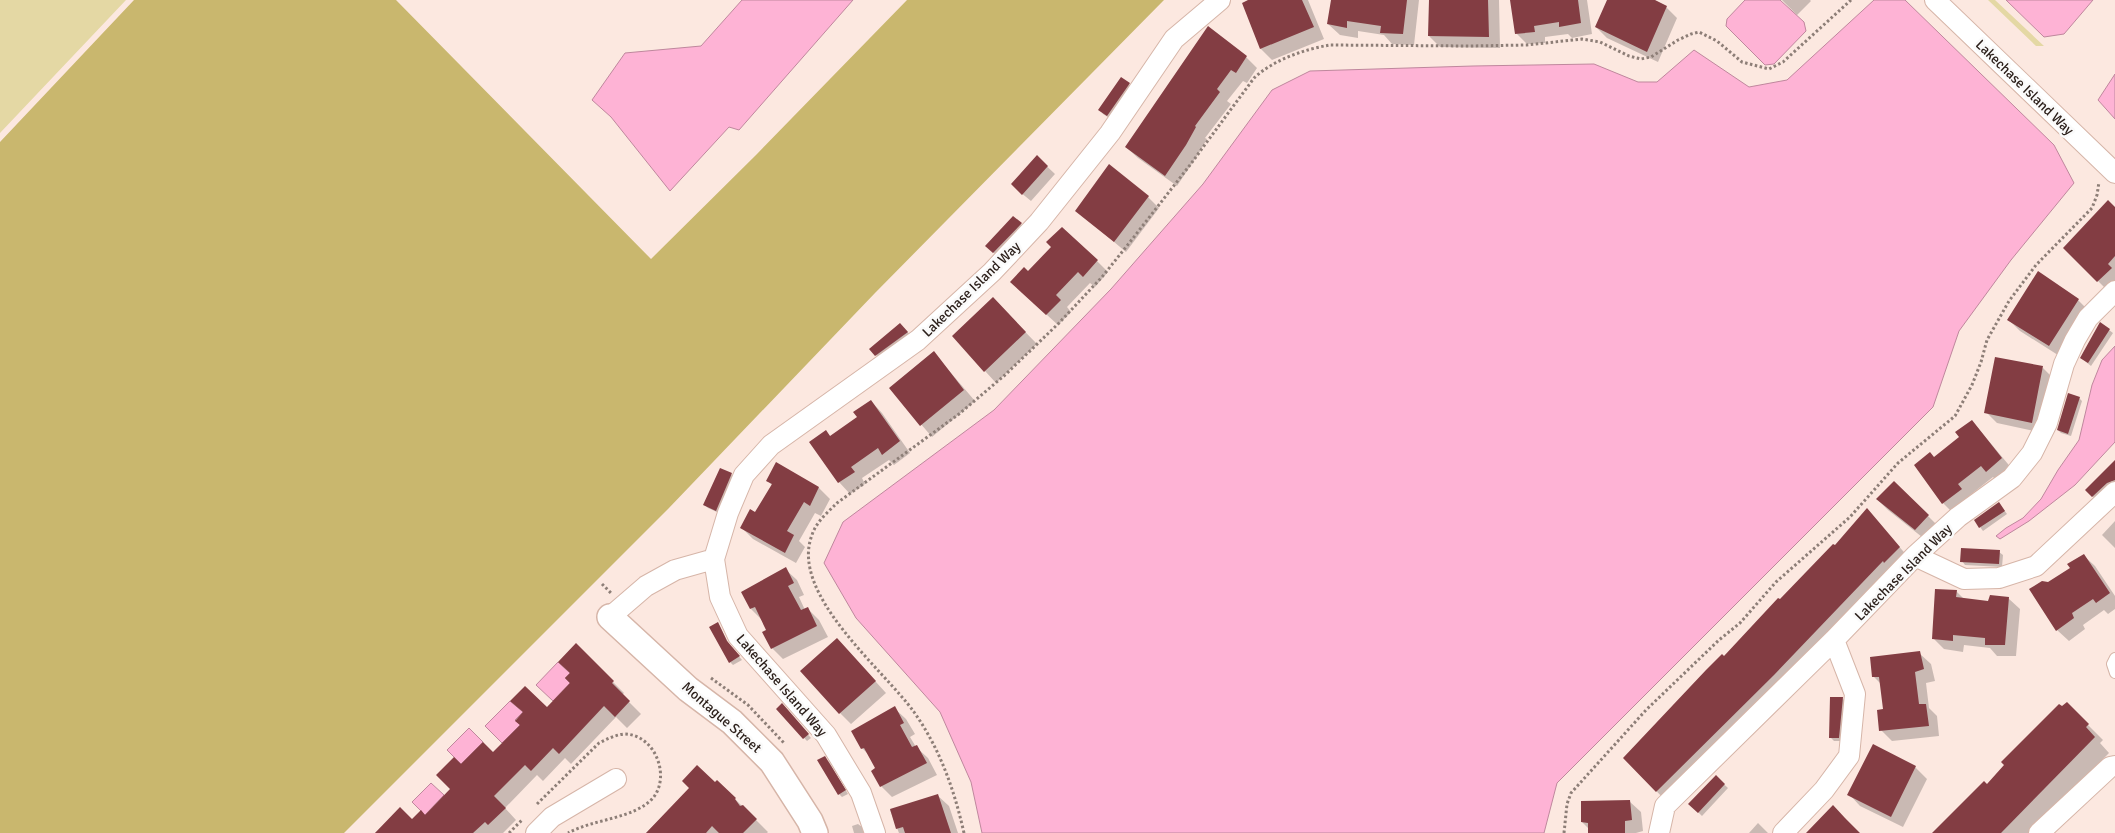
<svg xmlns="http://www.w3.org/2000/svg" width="2115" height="833" font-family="Signika,sans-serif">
  <rect width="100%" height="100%" fill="#fce8e0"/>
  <path fill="#e4d8a4" d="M0 0H126L0 133Z
    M1988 0H1995L2044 46H2036Z"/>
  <path fill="#c9b76e" d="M134 0H396L651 259 756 155 907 0H1164L875 293 668 509 344 833H0V142Z"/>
  <path fill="#feb3d5" stroke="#bf879d" d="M742 0H853L739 130 729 127 670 191 611 117 592 100 625 53 701 46Z
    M1745 0H1780L1804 22 1806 31 1774 64 1765 65 1726 26 1727 19Z
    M1874 0H1905L2054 145 2074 183 2011 260 1959 331 1933 407 1557 783 1544 833H982L971 782 940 712 856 618 824 563 843 522 994 410 1111 289 1203 184 1272 90 1310 71 1473 66 1594 64 1638 82H1657L1694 50 1749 87 1787 80Z
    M2006 0H2093L2064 34 2044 37Z
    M2115 74V119L2098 100Z
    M2115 346V442L2075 485 2029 521 2000 539 1996 536 2006 528 2023 518 2041 499 2058 470 2079 440 2092 385 2102 360Z
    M558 662 570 673 565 678 570 683 553 701 536 685Z
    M510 701 523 712 515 720 520 725 502 743 485 726Z
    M469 728 483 742 461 764 447 750Z
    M431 783 444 795 425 815 412 802Z"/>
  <path fill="#0003" d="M1252 0H1308L1324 39 1272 60 1261 49 1243 4Z
    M1332 0H1419L1414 45 1392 44 1384 35 1358 31V38L1340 35 1328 24Z
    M1430 0H1499L1500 48 1440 47 1429 36Z
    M1512 0H1587L1592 34 1572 38 1568 34 1545 37V43L1527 44 1516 33Z
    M1609 0H1652L1666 7 1677 18 1658 62 1607 38 1596 27Z
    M1782 0H1810L1811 1 1797 15Z
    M1246 57 1257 68 1247 83 1243 81 1227 101 1231 104 1205 138 1207 139 1197 156 1177 186 1138 158 1126 147Z
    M1129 84 1132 87 1111 119 1103 114 1100 110Z
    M1037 157 1055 174 1031 201 1020 192Z
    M1148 197 1159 208 1126 252 1076 210Z
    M2115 208V287L2109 292 2065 248Z
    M1013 217 1024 227 997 256 987 246Z
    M1097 261 1108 272 1095 287 1090 283 1067 307 1071 312 1058 325 1023 293Z
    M993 299 1037 344 996 383 953 336Z
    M2078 300 2089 311 2061 357 2020 331 2009 320Z
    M2101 324 2113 333 2091 366 2081 358Z
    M904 328 911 336 879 359 876 355Z
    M933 352 975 401 932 437 890 388Z
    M2043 368 2054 379 2043 433 1997 423 1986 412Z
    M2079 398 2082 401 2071 436 2061 433 2058 430Z
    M871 401 882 413 910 453 894 465 889 460 862 478 865 484 850 494 839 482 826 432 831 437 859 418Z
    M1972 421 2013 470 1998 482 1993 477 1969 496 1972 501 1954 514 1943 503 1935 458 1961 437Z
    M777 464 819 488 830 499 821 516 815 513 799 541 805 547 796 563 753 539 742 528 756 514 773 486 767 480Z
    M2115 464V484L2096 500 2087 490Z
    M731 474 734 478 719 513 708 508 705 505Z
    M1894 482 1939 527 1927 541 1888 510 1877 499Z
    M1999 503 2007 514 1983 531 1980 527Z
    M1867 510 1910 559 1668 803 1624 758 1835 547Z
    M2115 521V548L2102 535Z
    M1999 552 2003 555 2002 567 1965 565 1962 561Z
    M2083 555 2095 566 2115 596V609L2108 614 2104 610 2083 625 2085 629 2069 641 2057 630 2049 583 2072 569Z
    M785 569 797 580 804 595 799 597 805 610 808 609 819 620 828 637 783 659 772 648 768 630 762 620 751 609Z
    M1956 591 1964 599 1989 602 2008 598 2020 609 2016 656H1997L1990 648 1964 645 1963 652 1944 649 1933 638Z
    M718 623 730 646 742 660 733 665 730 662Z
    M837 639 886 693 851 724 840 713Z
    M576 645 624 693 622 695 641 714 627 728 616 717 571 764 565 758 543 781 537 775 505 808 516 820 503 833H375L400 809 412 821 425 816 452 789 461 766 493 754 547 708 572 683 571 673Z
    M1919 653 1931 664 1935 681 1926 683 1929 708 1937 716 1939 736 1892 741 1881 730 1885 710 1881 684 1873 676Z
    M1842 698 1846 702 1842 741H1834L1830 737Z
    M2067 704 2103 740 2100 743 2109 753 2030 833H1934L1987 785Z
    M782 705 811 738 807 741 777 709Z
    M894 708 906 719 915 734 910 737 916 747 928 758 937 775 892 797 881 786 877 768 871 757 862 748Z
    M1873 746 1915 767 1927 779 1903 827 1860 806 1849 794Z
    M828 760 848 794 842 797 839 794Z
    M1716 777 1728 788 1702 816 1690 804Z
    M717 781 768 832 767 833H646L691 788 715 784Z
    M937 795 949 806 958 833H899L890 810Z
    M1629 801 1641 812 1643 831 1636 833H1590L1589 829 1582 822Z
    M1758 823 1768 833H1749Z
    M858 824 862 827 864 833H854L852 826Z"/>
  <path fill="#833d43" d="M1248 0H1302L1314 27 1260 49 1242 3Z
    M1331 0H1407L1403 34 1380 33 1381 26 1347 21V28L1327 24Z
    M1429 0H1488L1489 37 1428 36Z
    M1510 0H1578L1581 23 1559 27V22L1534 26 1535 32 1515 34Z
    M1607 0H1655L1667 6 1647 52 1595 27Z
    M1208 26 1247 56 1236 73 1231 70 1217 89 1220 92 1195 126 1196 127 1186 145 1165 176 1125 147Z
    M1121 77 1130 83 1107 116 1098 110Z
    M1037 155 1048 166 1022 195 1011 184Z
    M1109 164 1149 196 1114 242 1075 211Z
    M2108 200 2115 207V256L2108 264 2112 268 2097 282 2063 248Z
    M1013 216 1022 223 993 253 985 246Z
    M1062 227 1098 260 1083 277 1078 272 1056 295 1061 300 1046 315 1010 282 1024 267 1028 271 1051 247 1046 242Z
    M2038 271 2079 299 2049 346 2007 320Z
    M993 297 1026 332 984 372 952 336Z
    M2100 322 2110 329 2088 363 2080 358Z
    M900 323 908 332 875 356 869 349Z
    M934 351 964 390 920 426 889 388Z
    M1995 357 2043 366 2032 423 1984 413Z
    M2068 393 2080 397 2068 434 2057 430Z
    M871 400 900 441 882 455 878 448 851 467 855 472 838 483 809 442 826 430 830 436 857 417 853 412Z
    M1972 420 2002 458 1986 472 1981 466 1958 484 1962 489 1942 504 1914 465 1930 452 1934 457 1959 437 1955 432Z
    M2115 460V480L2107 483 2092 497 2085 490Z
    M776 462 819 487 810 506 804 502 787 531 794 535 785 553 740 528 750 509 755 512 772 484 766 481Z
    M720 468 732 473 716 511 703 505Z
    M1894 481 1929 515 1915 530 1876 499Z
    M1999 502 2005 511 1979 528 1974 520Z
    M1867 508 1900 547 1884 563 1883 561 1774 675 1656 792 1623 758 1706 670 1722 654 1724 656 1778 598 1780 599 1833 544 1835 545Z
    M1961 548 2000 550 1999 564 1960 562Z
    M2084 554 2110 593 2096 603 2093 599 2072 613 2074 618 2056 631 2029 589 2042 581 2048 582 2070 568 2067 564Z
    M786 567 794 583 788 586 801 610 808 607 817 626 771 649 762 632 766 630 755 607 750 609 741 592Z
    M1935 589 1957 590 1956 597 1988 601 1990 595 2009 597 2005 645H1985V638L1953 635V641L1932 639Z
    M718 622 727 641 740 656 729 663 709 627Z
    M837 638 876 681 839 714 800 671Z
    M576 643 614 681 612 683 630 701 615 717 604 706 559 754 553 748 531 771 525 765 494 796 506 808 488 825 485 822 473 833H375L400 807 412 819 421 810 425 815 450 789 436 775 454 757 461 764 483 742 493 752 520 725 515 721 523 712 510 701 525 686 547 707 570 683 565 678 570 673 558 662Z
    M1920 651 1924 669 1915 672 1919 704H1926L1929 726 1879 731 1877 710 1883 709 1879 677H1872L1870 657Z
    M1830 697H1843L1839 738H1829Z
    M2067 702 2089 724 2086 727 2095 737 2001 833H1932L1984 781 1987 784 2004 765 2001 762 2059 704 2062 706Z
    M782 703 809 734 803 739 776 709Z
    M895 706 904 723 900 725 912 747 917 745 927 763 880 787 871 771 875 768 864 748 861 749 851 731Z
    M1873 744 1916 766 1891 817 1847 795Z
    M825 756 846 790 838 795 817 760Z
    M697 765 715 782 717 780 736 798 735 799 740 806 743 805 757 819 743 833H719L712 826 706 833H646L689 788 682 781Z
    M1716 775 1725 784 1698 813 1688 804Z
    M938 794 951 833H905L903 827 896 829 890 809Z
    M1630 800 1632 820 1625 821V833H1588V823L1581 822V801Z
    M1833 805 1845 818 1860 833H1806Z"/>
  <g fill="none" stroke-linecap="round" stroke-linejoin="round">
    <defs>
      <path id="service" d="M2115 658 2112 664 2115 673"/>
      <path id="minor" d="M1935 0 2115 173
        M1915 556 1964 579 1999 578 2036 566 2115 492
        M610 617 646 586 675 570 714 559
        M536 833 552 817 616 779
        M875 833 861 793 826 735 738 636 720 597 714 559 728 513 744 475 771 445 918 340 992 272 1039 222 1110 133 1174 39 1220 0
        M1659 833 1665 806 1834 640 1915 556 1958 517 2012 478 2032 453 2047 423 2064 364 2075 340 2088 318 2115 291
        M1783 833 1824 790 1849 756 1855 694 1834 640
        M2039 833 2110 767 2115 766"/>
      <path id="tertiary" d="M610 617 688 689 732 722 772 762 810 821 815 833"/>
    </defs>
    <use href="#service" stroke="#d6b5a8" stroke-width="12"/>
    <use href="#minor" stroke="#d6b5a8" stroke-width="22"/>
    <use href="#tertiary" stroke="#d6b5a8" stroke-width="28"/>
    <path stroke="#8d7e77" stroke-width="3" stroke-dasharray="2.5 2.5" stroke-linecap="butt" d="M602 584 611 593
      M711 678 748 705 784 743
      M537 804 599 743C607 739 615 735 624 734 655 734 671 776 653 798 634 819 593 819 568 833
      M509 833 523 819
      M964 833C954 789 940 749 914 712 883 669 789 594 812 535 816 522 828 512 837 503L959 414 1005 375 1059 323 1102 277 1130 242 1190 165 1254 78C1273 60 1305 49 1330 45L1470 46 1527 45 1582 39 1600 42 1629 56 1641 59 1651 57 1678 40 1691 34 1699 32 1717 41 1742 62 1769 69 1783 62 1851 0
      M1564 833 1567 804 1571 793 1646 710 1719 640 1740 623 1776 582 1850 517 1898 463 1955 416 1972 385 1981 362 1987 340 2009 301 2036 265 2092 208 2097 195 2099 182"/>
    <use href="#service" stroke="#fff" stroke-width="10"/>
    <use href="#minor" stroke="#fff" stroke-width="20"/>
    <use href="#tertiary" stroke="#fff" stroke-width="25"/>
  </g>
  <g text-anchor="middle" stroke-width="5" stroke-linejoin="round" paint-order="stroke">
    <g font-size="14" fill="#2c201b" stroke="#fafafa">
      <text transform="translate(2025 87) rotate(44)" y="5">Lakechase Island Way</text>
      <text transform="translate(971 289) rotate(-44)" y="5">Lakechase Island Way</text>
      <text transform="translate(1903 572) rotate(-45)" y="5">Lakechase Island Way</text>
      <text transform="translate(782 685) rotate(49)" y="5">Lakechase Island Way</text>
      <text transform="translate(722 717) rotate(41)" y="5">Montague Street</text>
    </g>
  </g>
</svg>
